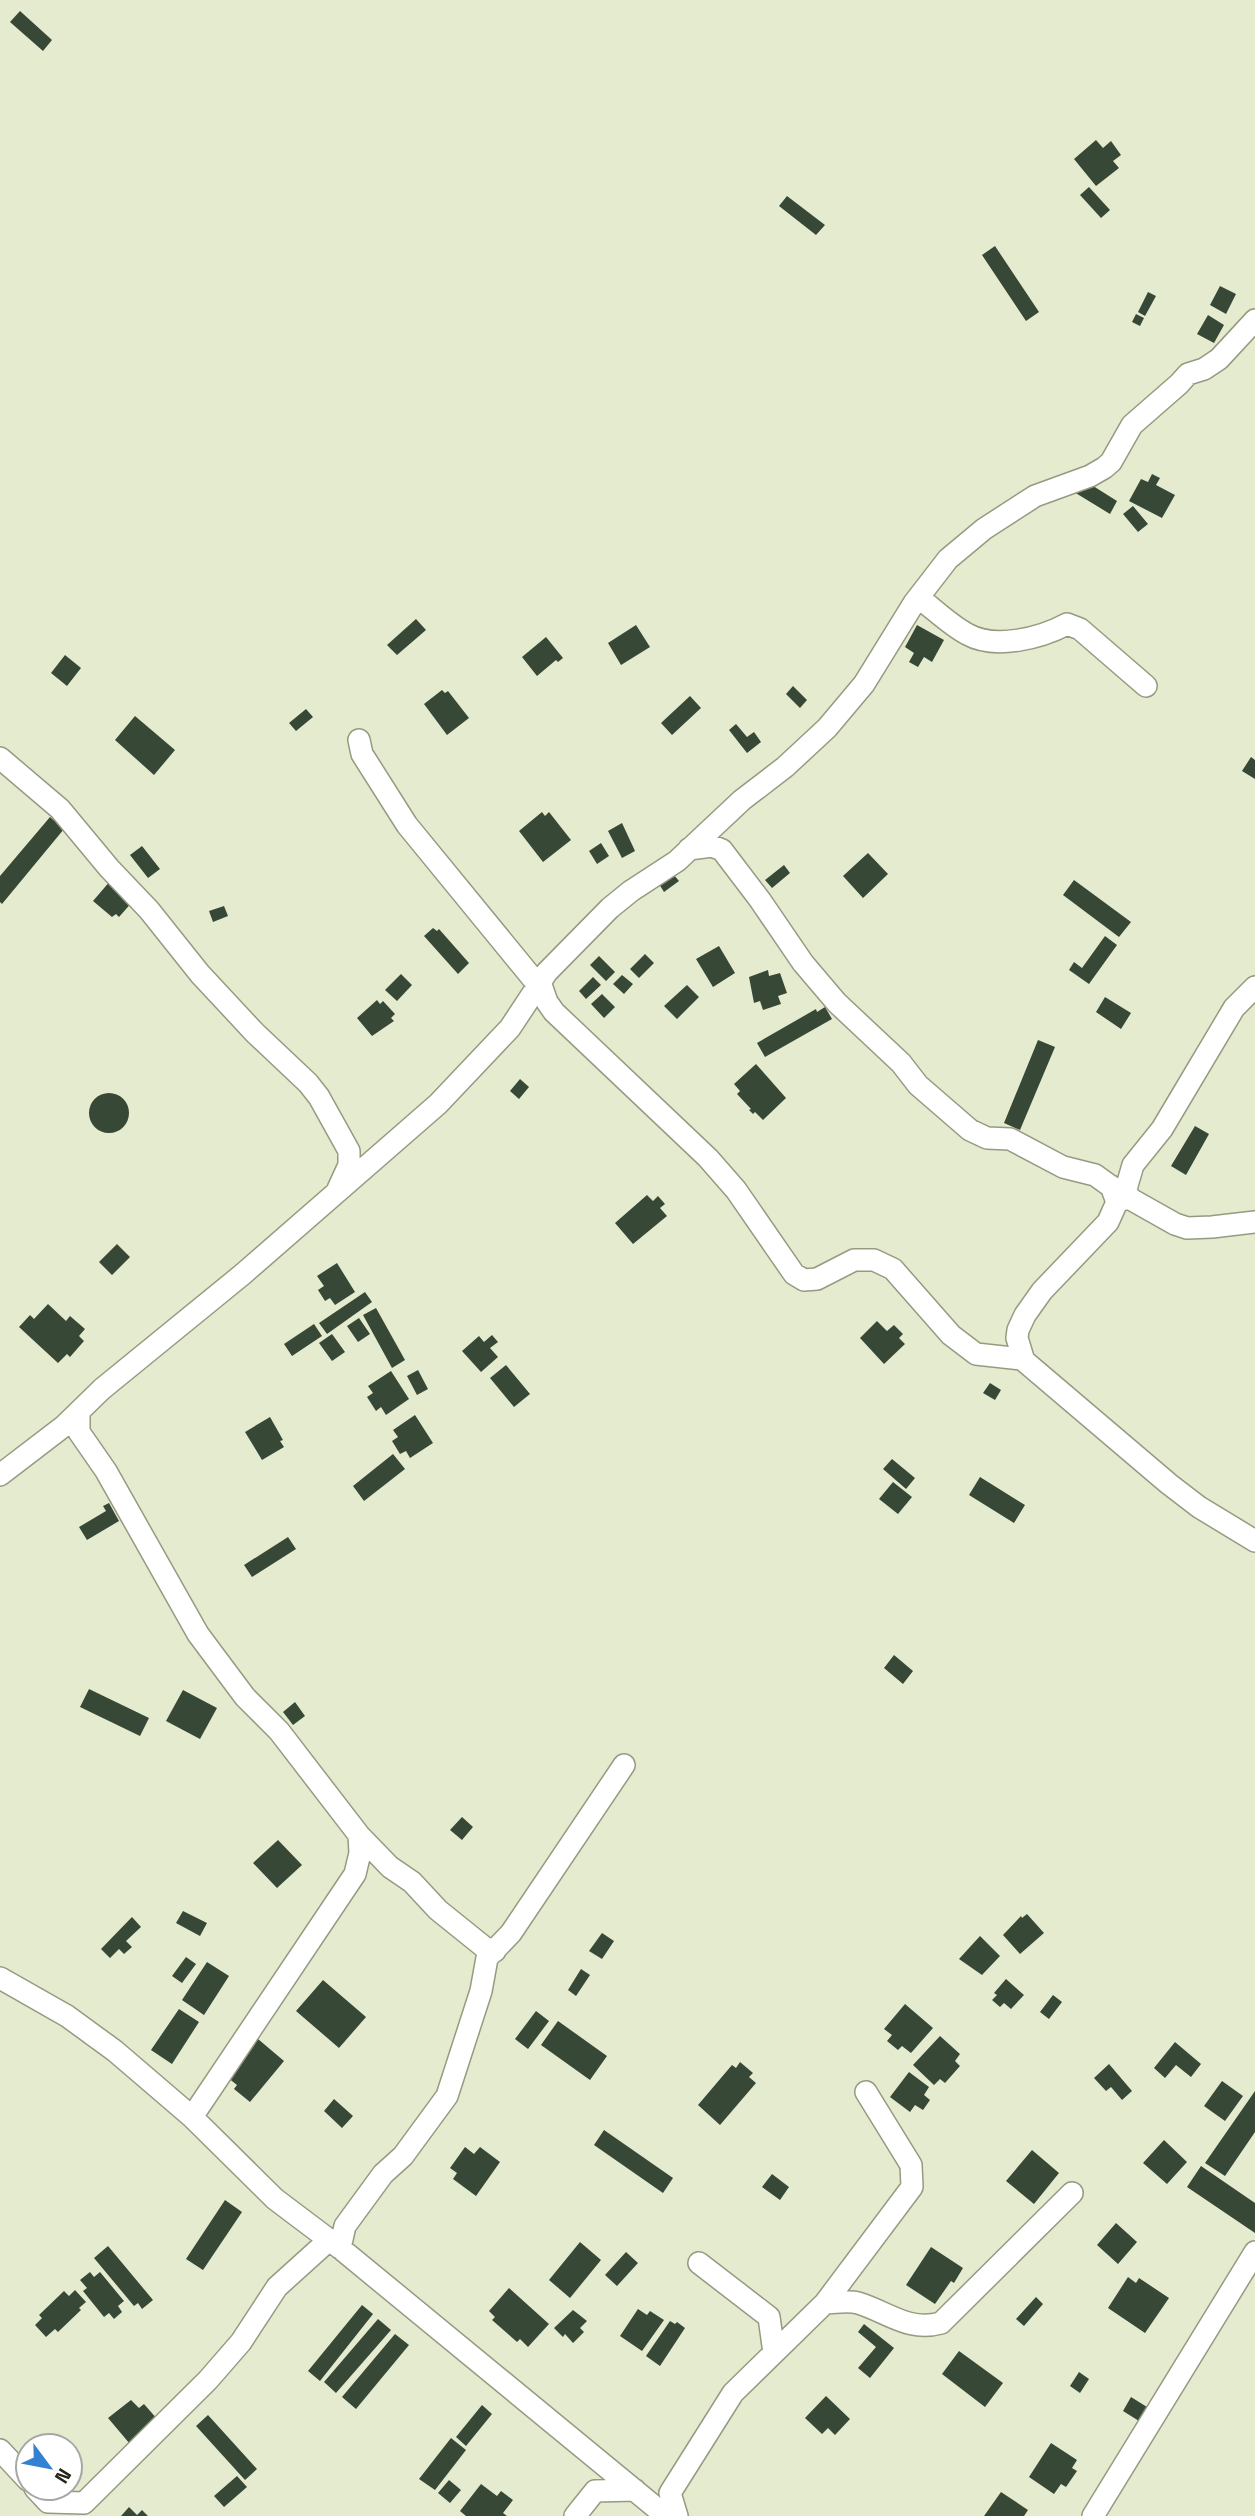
<svg xmlns="http://www.w3.org/2000/svg" width="1255" height="2516" font-family="'Space Grotesk',sans-serif">
  <rect width="100%" height="100%" fill="#e5ebcf"/>
  <path fill="#374837" d="M20 11 52 40 43 51 10 22Z
    M1096 140 1103 148 1111 141 1121 155 1113 161 1119 168 1096 186 1074 159Z
    M1089 187 1110 210 1101 218 1080 195Z
    M787 196 825 225 816 235 779 206Z
    M995 246 1039 312 1026 321 982 255Z
    M1220 286 1236 294 1226 314 1210 305Z
    M1148 292 1156 296 1145 316 1138 312Z
    M1136 314 1144 318 1140 326 1132 322Z
    M1208 315 1224 325 1214 343 1197 334Z
    M1152 474 1160 478 1156 485 1175 495 1162 518 1129 501 1141 479 1148 482Z
    M1082 479 1117 501 1110 514 1074 492Z
    M1133 506 1148 524 1138 532 1123 514Z
    M416 619 426 630 397 655 387 645Z
    M636 625 650 647 621 665 608 643Z
    M917 625 944 640 932 662 924 657 918 667 909 662 914 653 905 647Z
    M546 637 563 658 558 662 556 660 537 676 522 657Z
    M65 655 81 668 67 686 51 673Z
    M793 686 807 700 800 708 786 694Z
    M442 690 445 693 448 691 469 718 447 735 424 704Z
    M690 696 701 708 672 735 661 723Z
    M306 709 313 717 296 731 289 723Z
    M135 716 175 750 154 775 115 740Z
    M736 724 747 737 754 732 761 742 747 753 729 730Z
    M1251 757 1255 760V779L1242 771Z
    M542 812 545 816 549 812 571 840 543 862 519 831Z
    M50 817 64 829 2 904 0 902V876Z
    M622 823 635 851 622 858 608 831Z
    M601 843 609 856 597 864 589 851Z
    M142 846 160 869 148 878 130 855Z
    M868 853 888 874 863 898 843 876Z
    M784 865 790 873 772 888 765 880Z
    M673 874 679 881 664 892 659 884Z
    M111 880 134 900 119 917 116 914 112 917 93 901Z
    M1074 880 1131 922 1119 937 1063 895Z
    M224 906 228 916 213 922 209 911Z
    M433 928 437 931 439 929 469 963 458 974 424 936Z
    M1105 936 1117 945 1089 984 1069 970 1074 962 1082 968Z
    M719 946 735 973 713 987 696 959Z
    M645 954 654 963 639 978 630 969Z
    M599 956 615 972 606 981 590 965Z
    M768 970 769 976 780 973 787 993 778 996 781 1004 763 1010 760 1001 754 1003 749 977Z
    M401 974 412 985 397 1001 385 990Z
    M622 975 633 984 624 994 613 984Z
    M593 977 601 985 586 999 579 991Z
    M687 985 699 997 677 1019 664 1006Z
    M602 994 615 1007 604 1018 591 1004Z
    M1105 997 1131 1013 1121 1029 1096 1012Z
    M377 1000 380 1004 383 1001 395 1014 391 1018 394 1021 372 1036 357 1018Z
    M825 1007 832 1019 765 1057 757 1043 816 1009 817 1012Z
    M1038 1040 1055 1047 1020 1130 1004 1123Z
    M756 1064 786 1098 763 1120 755 1112 753 1114 749 1110 751 1109 737 1094 740 1091 734 1084Z
    M520 1079 529 1087 519 1099 510 1091Z
    M89 1113a20 20 0 1 1 40 0a20 20 0 1 1-40 0Z
    M1195 1126 1209 1134 1186 1175 1171 1166Z
    M647 1195 653 1201 658 1196 665 1204 660 1208 667 1216 633 1244 615 1223Z
    M117 1244 130 1257 112 1275 99 1262Z
    M337 1263 355 1292 335 1305 330 1298 325 1301 318 1290 324 1286 317 1276Z
    M365 1292 372 1302 327 1334 319 1323Z
    M48 1304 66 1321 70 1316 85 1329 79 1336 84 1341 70 1357 67 1354 58 1363 19 1327 30 1315 34 1319Z
    M376 1308 405 1360 392 1368 363 1315Z
    M359 1318 370 1334 358 1342 347 1326Z
    M877 1321 887 1331 894 1325 903 1334 899 1338 905 1344 884 1364 860 1338Z
    M314 1324 322 1336 292 1356 284 1344Z
    M332 1334 345 1352 332 1361 319 1343Z
    M492 1335 498 1342 490 1348 498 1357 481 1372 462 1351 479 1336 484 1342Z
    M506 1365 530 1394 514 1407 490 1378Z
    M418 1370 428 1389 417 1395 407 1376Z
    M391 1371 409 1399 386 1415 381 1407 376 1411 367 1397 373 1393 368 1386Z
    M990 1383 1001 1390 995 1400 983 1393Z
    M415 1415 433 1443 410 1458 406 1451 400 1454 392 1441 398 1437 393 1430Z
    M270 1417 283 1440 280 1441 284 1447 262 1460 245 1432Z
    M393 1454 405 1469 364 1501 353 1486Z
    M892 1459 915 1478 906 1489 883 1469Z
    M980 1477 1025 1505 1014 1523 969 1495Z
    M893 1482 912 1497 898 1514 879 1499Z
    M109 1503 119 1521 87 1540 79 1527 106 1511 103 1506Z
    M288 1537 296 1549 252 1577 244 1565Z
    M894 1655 913 1671 903 1684 884 1668Z
    M89 1689 149 1718 140 1736 80 1707Z
    M183 1690 217 1708 200 1739 166 1721Z
    M295 1702 305 1716 293 1725 283 1712Z
    M462 1817 473 1827 462 1840 450 1830Z
    M278 1840 302 1865 277 1888 253 1863Z
    M183 1911 207 1923 200 1936 176 1923Z
    M1027 1914 1044 1933 1020 1954 1003 1935 1021 1916 1022 1918Z
    M132 1917 141 1927 126 1941 132 1947 124 1954 119 1949 110 1958 101 1949Z
    M602 1933 614 1941 602 1959 589 1951Z
    M980 1936 1000 1956 982 1975 959 1959Z
    M186 1957 196 1964 182 1983 172 1976Z
    M207 1962 229 1976 204 2015 182 2000Z
    M581 1969 590 1975 576 1996 568 1990Z
    M1006 1979 1024 1995 1011 2009 1004 2003 1000 2007 992 2000 997 1995 994 1993Z
    M323 1980 366 2017 339 2048 296 2011Z
    M1053 1995 1062 2002 1049 2019 1040 2012Z
    M905 2004 933 2028 911 2053 902 2046 898 2050 887 2041 892 2035 884 2029Z
    M179 2009 199 2022 172 2064 151 2050Z
    M536 2011 549 2021 528 2049 515 2039Z
    M558 2021 607 2056 590 2080 541 2045Z
    M940 2036 960 2054 955 2061 960 2066 945 2083 940 2079 934 2085 913 2065Z
    M258 2039 284 2061 250 2102 234 2089 237 2085 227 2077Z
    M1175 2042 1201 2064 1191 2077 1176 2065 1165 2078 1154 2068Z
    M740 2062 753 2073 749 2077 756 2083 720 2125 698 2105 732 2065 736 2068Z
    M1109 2064 1132 2091 1122 2100 1111 2087 1106 2091 1094 2078Z
    M909 2072 929 2087 924 2095 930 2100 923 2110 915 2105 910 2112 890 2097Z
    M1222 2081 1243 2096 1225 2121 1204 2106Z
    M1255 2091V2132L1225 2176 1205 2163Z
    M334 2099 353 2116 342 2128 324 2111Z
    M604 2130 673 2178 663 2193 594 2145Z
    M1164 2140 1187 2162 1167 2184 1143 2163Z
    M465 2147 474 2154 480 2147 500 2162 476 2196 453 2179 457 2173 450 2168Z
    M1032 2150 1059 2173 1034 2204 1006 2181Z
    M1201 2166 1255 2203V2233L1187 2187Z
    M772 2174 789 2187 780 2200 762 2187Z
    M225 2200 242 2212 203 2270 186 2259Z
    M1116 2223 1137 2242 1118 2264 1097 2245Z
    M580 2242 601 2260 570 2298 549 2280Z
    M108 2246 153 2300 142 2309 138 2303 134 2306 94 2258Z
    M931 2247 963 2268 954 2283 951 2281 935 2304 906 2285Z
    M626 2252 638 2263 617 2286 605 2275Z
    M90 2272 94 2277 100 2272 124 2301 118 2306 122 2312 114 2319 109 2313 104 2317 83 2291 87 2288 80 2280Z
    M1128 2277 1136 2283 1139 2278 1169 2298 1145 2333 1108 2308Z
    M509 2288 549 2324 528 2347 520 2339 517 2342 492 2320 495 2317 489 2311Z
    M75 2290 86 2302 79 2308 81 2310 58 2332 55 2329 46 2337 35 2325 42 2318 39 2315 64 2291 69 2296Z
    M1036 2297 1043 2304 1024 2326 1016 2319Z
    M362 2305 373 2314 320 2381 308 2371Z
    M638 2309 647 2315 650 2311 664 2320 642 2351 620 2336Z
    M573 2310 587 2321 580 2328 584 2332 573 2343 565 2334 563 2337 554 2328Z
    M378 2319 391 2330 336 2393 324 2382Z
    M670 2321 675 2324 677 2322 685 2328 660 2366 646 2356Z
    M864 2324 894 2348 870 2378 858 2368 876 2347 858 2332Z
    M395 2334 409 2345 356 2409 342 2397Z
    M959 2351 1003 2383 985 2407 942 2374Z
    M1079 2372 1089 2379 1080 2393 1070 2386Z
    M826 2396 850 2419 835 2435 828 2428 822 2434 805 2418Z
    M1131 2397 1147 2407 1139 2421 1123 2411Z
    M131 2400 139 2408 144 2404 158 2420 130 2444 108 2418Z
    M482 2405 492 2414 466 2446 456 2437Z
    M208 2415 257 2469 245 2480 196 2426Z
    M451 2438 466 2450 435 2490 419 2479Z
    M1051 2443 1077 2460 1072 2468 1077 2471 1066 2487 1061 2484 1054 2494 1029 2477Z
    M237 2476 247 2487 224 2507 214 2496Z
    M449 2480 461 2490 450 2503 438 2493Z
    M481 2484 497 2496 501 2491 513 2500 503 2513 507 2516H466L460 2511Z
    M1001 2492 1028 2510 1024 2516H984Z
    M129 2507 137 2515 142 2510 148 2516H121Z"/>
  <g fill="none" stroke-linecap="round" stroke-linejoin="round">
    <defs>
      <path id="minor" d="M919 598C934 609 950 625 967 634 995 650 1041 638 1067 624L1080 629 1146 686
        M359 740 362 754 407 825 538 985
        M0 758 60 809 109 868 149 910 200 974 255 1033 308 1083 319 1097 349 1151V1165L338 1189
        M689 849 712 846 722 850 760 900 803 963 837 1003 901 1063 918 1085 970 1130 987 1138 1010 1139 1063 1167 1095 1175 1120 1193 1175 1224 1187 1228 1212 1227 1255 1222
        M540 982 547 1002 554 1012 708 1158 736 1190 794 1274 804 1280 817 1279 854 1260H874L893 1269 951 1335 976 1354 1022 1359 1169 1484 1199 1507 1255 1541
        M1122 1200 1129 1198 1126 1189 1133 1165 1162 1129 1234 1008 1255 987
        M1024 1361 1017 1338 1018 1330 1025 1315 1042 1291 1108 1222 1117 1202 1111 1186
        M79 1412V1432L106 1471 198 1634 245 1697 279 1731 359 1835 390 1867 412 1882 438 1910 484 1947 495 1951
        M0 1475 64 1426 102 1389 243 1274 438 1104 510 1028 547 972 610 908 631 891 677 861 742 800 785 767 827 728 864 684 914 603 948 559 984 529 1035 496 1090 476 1104 468 1111 462 1132 425 1179 384 1188 374 1204 369 1219 359 1255 320
        M0 1978 67 2016 115 2051 192 2117 275 2199 340 2248 666 2516
        M192 2117 355 1874 360 1853 359 1835
        M340 2248 345 2226 383 2174 403 2156 447 2096 481 1991 487 1958 511 1933 624 1765
        M699 2263 769 2317 774 2353
        M825 2303C835 2303 848 2300 858 2303 888 2312 908 2332 941 2323L1072 2193
        M0 2450 28 2480
        M35 2488 48 2502 84 2503 208 2380 241 2342 277 2287 329 2240
        M575 2516 595 2491 635 2490
        M677 2516 670 2493 733 2393 825 2303 912 2187 911 2165 866 2092
        M1093 2516 1255 2252"/>
    </defs>
    <use href="#minor" stroke="#959a81" stroke-width="24"/>
    <use href="#minor" stroke="#fff" stroke-width="21"/>
  </g>
  <g transform="translate(49 2467) rotate(122)"><circle r="33" fill="#ffffff" stroke="#a7a7a3" stroke-width="2"/>
  <path d="M0-5L12 26L0 18L-12 26Z" fill="#3282d1"/>
  <text y="-10" font-size="19" font-weight="bold" text-anchor="middle" fill="#22241a">N</text>
  </g>
</svg>
